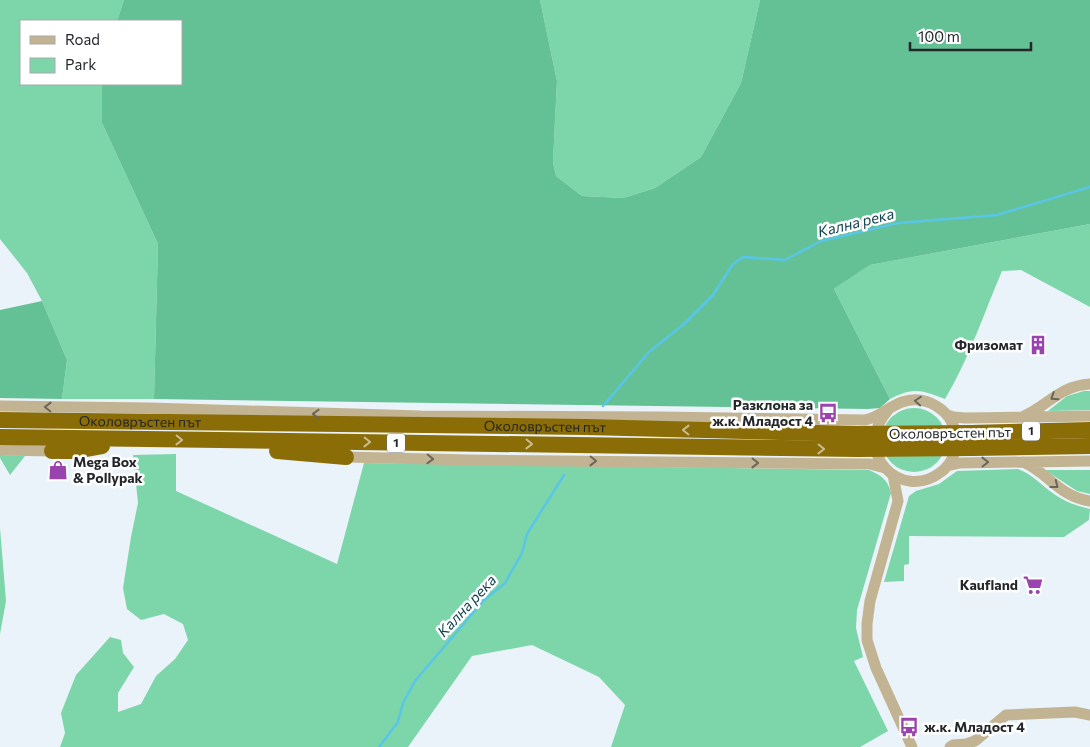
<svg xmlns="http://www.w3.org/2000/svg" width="1090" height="747" font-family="Commissioner,sans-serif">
  <rect width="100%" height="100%" fill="#eaf3f9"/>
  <path fill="#7cd6aa" d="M0 0H124L117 21H21V84H102V123L158 244 154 399H62L67 360 42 301 27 273 0 239Z
    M540 0H760L741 83 701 157 655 188 623 198 582 196 556 176 553 162 557 81Z
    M1090 224V307L1021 270 1002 271C984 313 969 359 945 399 921 390 914 387 890 399L834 289 870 265Z
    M1084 391H1090V410L1048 411 1067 396Z
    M882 440a32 32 0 1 1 64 0a32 32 0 1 1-64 0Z
    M176 454V491L337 564 364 463 869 470C881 475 888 480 891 493L857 610 856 628 863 657 854 661 888 731 860 747H611L625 705 599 677 532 645 472 656 408 747H60L65 733 61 713 76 675 110 637 121 640 123 653 134 667 118 693V712L141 704 156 676 175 659 188 640 183 624 164 614 141 620 127 609 123 588 131 537 138 503 133 455Z
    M0 455 25 456 10 475 0 458Z
    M1018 469C1032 474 1041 485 1054 494 1065 502 1077 506 1090 509L1089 520 1064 537 909 536V564L904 565V581L884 582 909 496 916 491 939 484 957 471Z
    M1045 470H1090V494L1077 491Z
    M0 528 6 601 0 634Z"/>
  <path fill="#64c195" d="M124 0H540L557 81 553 162 556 176 582 196 623 198 655 188 701 157 741 83 760 0H1090V224L870 265 834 289 890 399 880 408 868 409 154 399 158 244 102 123V84H181V21H117Z
    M42 301 67 360 62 399 0 398V310Z"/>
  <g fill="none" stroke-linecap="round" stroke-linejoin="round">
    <path stroke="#59c6e8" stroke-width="2.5" d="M603 406 649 352 684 324 713 295 733 264 743 257 785 260 821 241 898 223 997 215 1090 187
      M379 747 398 722 403 703 415 681 484 600 505 583 522 553 527 534 564 475"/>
    <path stroke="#c2b492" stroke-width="11" d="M0 406 150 408 421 416 658 417 865 420C880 417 888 407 902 402 926 394 952 410 956 435 958 449 952 464 941 472 901 503 851 452 888 410
      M947 415 954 417 965 418 1090 416
      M1024 416C1049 405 1059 386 1090 384
      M0 450 52 451
      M346 457 470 460 870 464 885 468
      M1023 462C1049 473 1058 496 1090 501
      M947 466 960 463 1090 461
      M893 475 898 501 870 601 867 624V640L876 668 912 747
      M950 747 953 745 966 744 975 741 1006 715 1075 712 1090 715"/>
    <g stroke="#8b6d07" stroke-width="16">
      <path id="s1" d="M0 420 586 427 857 434"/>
      <path d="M971 433 1090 430"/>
      <path d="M0 437 858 449"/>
      <path d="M972 448 1090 446"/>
      <path d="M52 451H74L102 446"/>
      <path d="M277 451 346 457"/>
    </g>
    <path stroke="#8b6d07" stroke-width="16" d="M857 434 971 433
      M858 449 972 448"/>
  </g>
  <defs><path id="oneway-chevron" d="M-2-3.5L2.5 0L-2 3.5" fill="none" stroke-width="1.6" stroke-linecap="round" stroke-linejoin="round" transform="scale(1.25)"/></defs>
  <g stroke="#6b6659">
    <use href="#oneway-chevron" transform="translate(1054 397) rotate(147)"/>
    <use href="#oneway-chevron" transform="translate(918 401) rotate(-176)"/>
    <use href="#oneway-chevron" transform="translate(48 407) rotate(-179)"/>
    <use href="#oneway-chevron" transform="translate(316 414) rotate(-178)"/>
    <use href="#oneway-chevron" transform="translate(430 459) rotate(2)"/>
    <use href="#oneway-chevron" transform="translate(593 461) rotate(1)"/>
    <use href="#oneway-chevron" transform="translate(985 462) rotate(-1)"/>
    <use href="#oneway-chevron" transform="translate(755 463) rotate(1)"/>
    <use href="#oneway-chevron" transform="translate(1055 485) rotate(38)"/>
  </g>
  <g stroke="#cbbd8f">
    <use href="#oneway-chevron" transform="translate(686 430) rotate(-179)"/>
    <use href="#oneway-chevron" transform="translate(179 440) rotate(1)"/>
    <use href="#oneway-chevron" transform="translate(367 442) rotate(1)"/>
    <use href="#oneway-chevron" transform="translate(529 444) rotate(1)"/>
    <use href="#oneway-chevron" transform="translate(821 449) rotate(1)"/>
  </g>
  <defs>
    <symbol id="building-bare" viewBox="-9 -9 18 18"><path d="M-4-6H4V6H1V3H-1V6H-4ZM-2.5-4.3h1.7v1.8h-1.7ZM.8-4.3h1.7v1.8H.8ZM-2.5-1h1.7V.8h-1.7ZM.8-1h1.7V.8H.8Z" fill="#9a43af" stroke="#fff" stroke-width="2.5" paint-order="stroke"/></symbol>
    <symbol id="bus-bare" viewBox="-9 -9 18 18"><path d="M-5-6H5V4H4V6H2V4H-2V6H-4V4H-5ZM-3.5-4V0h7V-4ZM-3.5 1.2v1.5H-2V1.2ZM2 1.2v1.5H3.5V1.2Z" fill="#9a43af" stroke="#fff" stroke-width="2.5" paint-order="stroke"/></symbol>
    <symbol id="shop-bare" viewBox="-9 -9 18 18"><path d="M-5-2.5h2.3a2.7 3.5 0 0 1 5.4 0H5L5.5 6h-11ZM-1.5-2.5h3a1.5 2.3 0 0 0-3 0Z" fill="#9a43af" stroke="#fff" stroke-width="2.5" paint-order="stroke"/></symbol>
    <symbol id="supermarket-bare" viewBox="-9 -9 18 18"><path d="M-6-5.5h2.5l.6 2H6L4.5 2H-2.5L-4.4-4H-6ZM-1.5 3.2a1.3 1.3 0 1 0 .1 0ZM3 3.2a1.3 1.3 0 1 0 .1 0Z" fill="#9a43af" stroke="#fff" stroke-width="2.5" paint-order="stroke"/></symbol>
  </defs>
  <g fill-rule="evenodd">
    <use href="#building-bare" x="1024" y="331" width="28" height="28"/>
    <use href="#bus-bare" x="814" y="399" width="28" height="28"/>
    <use href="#shop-bare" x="44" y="456" width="28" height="28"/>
    <use href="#supermarket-bare" x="1019" y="571" width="28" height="28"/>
    <use href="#bus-bare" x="895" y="713" width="28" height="28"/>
  </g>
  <g text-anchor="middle" stroke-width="5" stroke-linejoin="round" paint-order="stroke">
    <g fill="#fff" stroke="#66686a" stroke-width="1">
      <rect x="1022" y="421.5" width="18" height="19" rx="4"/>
      <rect x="387" y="433.5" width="18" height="19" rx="4"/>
    </g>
    <g font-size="12" font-weight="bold" fill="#24272a">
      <text x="1031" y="435">1</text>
      <text x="396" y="447">1</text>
    </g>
    <g font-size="14" font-weight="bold" fill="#24272a" stroke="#fff" text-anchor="end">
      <text x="1023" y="350">Фризомат</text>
      <text x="813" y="410">Разклона за<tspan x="813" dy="16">ж.к. Младост 4</tspan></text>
      <text x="73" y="467" text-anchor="start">Mega Box<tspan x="73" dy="16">&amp; Pollypak</tspan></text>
      <text x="1018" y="590">Kaufland</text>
      <text x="924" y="732" text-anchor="start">ж.к. Младост 4</text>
    </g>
    <g font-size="14" fill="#24272a" stroke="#fff">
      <text dy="5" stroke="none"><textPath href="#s1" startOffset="140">Околовръстен път</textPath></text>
      <text dy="5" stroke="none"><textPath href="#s1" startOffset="545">Околовръстен път</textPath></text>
      <text transform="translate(950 433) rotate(-1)" y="5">Околовръстен път</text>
    </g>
    <g font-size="15" font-style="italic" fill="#134351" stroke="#fff">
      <text transform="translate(856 223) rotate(-14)" y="5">Кална река</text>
      <text transform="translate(467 606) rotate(-47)" y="5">Кална река</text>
    </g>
  </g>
  <rect x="20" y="20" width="162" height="65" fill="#ffffff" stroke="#a7a9aa"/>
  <rect x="30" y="36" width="25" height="8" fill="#c2b492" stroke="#a7a9aa"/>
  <text x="65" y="45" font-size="15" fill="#24272a">Road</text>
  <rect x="30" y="58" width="25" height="15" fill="#7cd6aa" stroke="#a7a9aa"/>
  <text x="65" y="70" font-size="15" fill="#24272a">Park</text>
  <path d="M910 42v8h121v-8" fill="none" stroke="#24272a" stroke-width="2.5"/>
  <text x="918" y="42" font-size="15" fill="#24272a" stroke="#ffffff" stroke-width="4" paint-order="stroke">100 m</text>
</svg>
